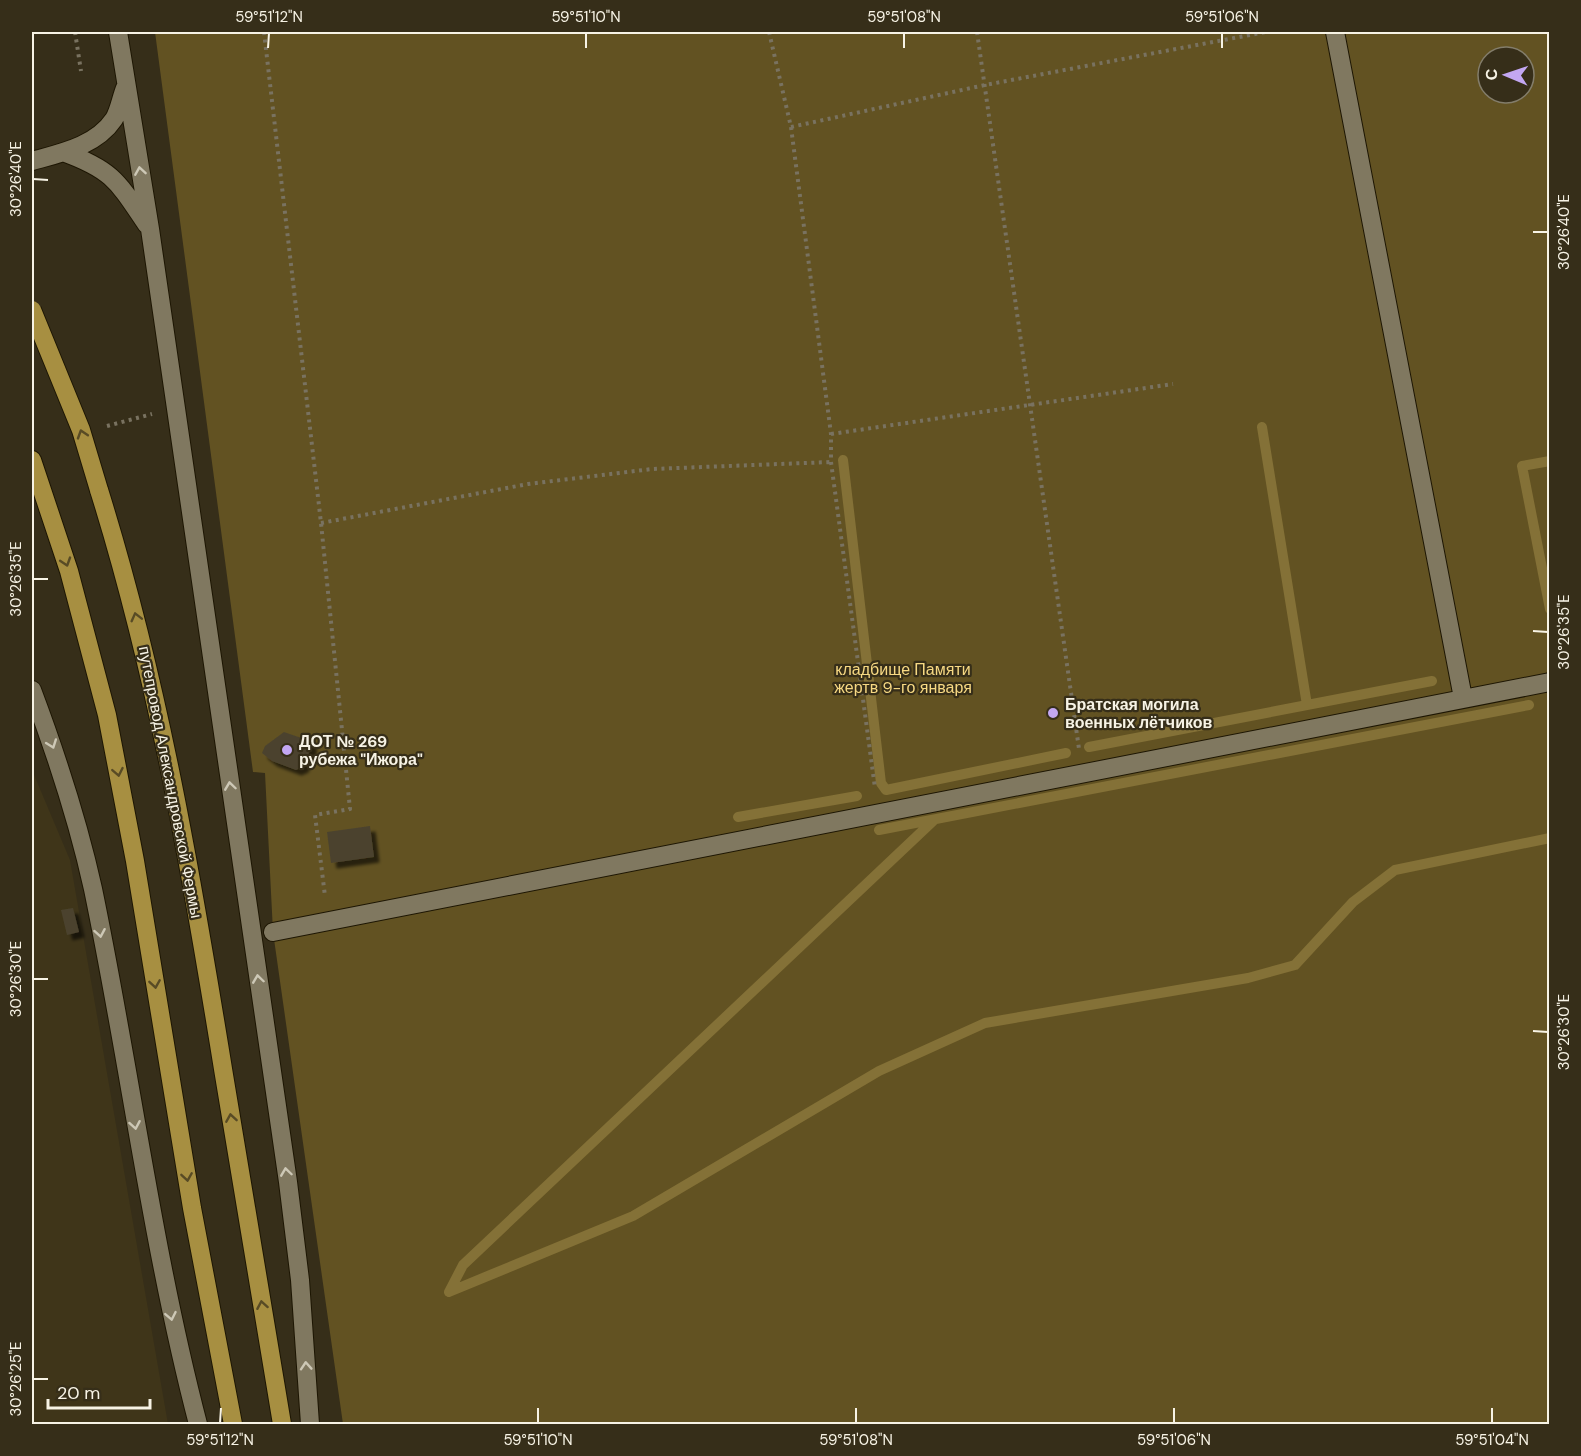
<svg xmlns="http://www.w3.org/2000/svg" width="1581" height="1456" font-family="'DM Sans',sans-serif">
  <defs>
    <filter id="shadow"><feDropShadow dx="5.5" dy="5.5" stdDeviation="1.5" flood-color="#0009"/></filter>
  </defs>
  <rect width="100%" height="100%" fill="#362e19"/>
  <path fill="#3f3519" d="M32 770 70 860 168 1424H32Z"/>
  <path fill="#625222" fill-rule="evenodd" d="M155 32H1549V1424H343L273 932 265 773 253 772ZM1488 57H1524V93H1488Z"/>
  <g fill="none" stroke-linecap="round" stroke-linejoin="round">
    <path stroke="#847137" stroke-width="10" d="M1262 427 1307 705
      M843 460 881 783 886 790 1066 753
      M1550 461 1522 466 1550 609
      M1089 747 1432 681
      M738 817 857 796
      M879 830 1529 705
      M449 1292 633 1216 879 1071 985 1023 1248 978 1295 965 1353 902 1395 870 1550 838
      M449 1292 463 1265 933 821"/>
  </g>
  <path fill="#4b432e" filter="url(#shadow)" d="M284 732 310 741 312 746 303 767 296 770 272 761 262 753 265 746Z
    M370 826 374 857 331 863 327 832Z
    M73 908 79 932 67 935 61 910Z"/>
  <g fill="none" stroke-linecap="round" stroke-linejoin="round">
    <defs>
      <path id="minor" d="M118 32 150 229 288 1182 300 1280 310 1424
        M1335 32 1463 698
        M63 152C113 170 118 182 147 225
        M32 161C61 153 96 146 114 119 119 111 121 98 125 88
        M32 690C56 754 78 821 93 889 130 1067 152 1248 198 1424
        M273 932 1550 682"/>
      <path id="major" d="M32 460 69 571 107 715 135 861 192 1208 233 1424
        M99 490C159 682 192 877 224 1075 243 1191 263 1308 282 1424"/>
    </defs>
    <use href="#minor" stroke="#1d1603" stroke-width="20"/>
    <use href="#major" stroke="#1d1603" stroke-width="20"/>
    <path stroke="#797260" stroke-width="4" stroke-dasharray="3 4.5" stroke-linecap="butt" d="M75 32 81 71
      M264 32 321 523 350 809 315 815 325 896
      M769 32 791 127 831 434V462L875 788
      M977 32 1079 749
      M791 127 985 85 1266 32
      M107 426 152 414
      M831 434 1173 384
      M321 523 528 484 652 469 831 462"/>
    <use href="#minor" stroke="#807860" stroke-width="18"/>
    <use href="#major" stroke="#a78f41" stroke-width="18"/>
    <defs>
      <path id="major-bridge" d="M32 310 81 430 99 490"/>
    </defs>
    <use href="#major-bridge" stroke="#1d1603" stroke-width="20" stroke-linecap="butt"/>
    <use href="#major-bridge" stroke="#a78f41" stroke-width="18"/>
  </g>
  <defs><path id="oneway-chevron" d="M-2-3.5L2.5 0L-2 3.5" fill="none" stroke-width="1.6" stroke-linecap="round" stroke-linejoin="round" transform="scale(1.5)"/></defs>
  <g stroke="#cdc8b6">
    <use href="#oneway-chevron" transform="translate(140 171) rotate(-99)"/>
    <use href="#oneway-chevron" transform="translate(52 744) rotate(70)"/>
    <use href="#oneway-chevron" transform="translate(230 786) rotate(-98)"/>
    <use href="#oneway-chevron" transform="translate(100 933) rotate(80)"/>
    <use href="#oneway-chevron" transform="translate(258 979) rotate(-98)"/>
    <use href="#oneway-chevron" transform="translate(135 1125) rotate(80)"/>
    <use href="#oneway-chevron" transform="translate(286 1172) rotate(-98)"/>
    <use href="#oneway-chevron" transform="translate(171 1316) rotate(79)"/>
    <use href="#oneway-chevron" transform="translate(306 1366) rotate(-94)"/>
  </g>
  <g stroke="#584b25">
    <use href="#oneway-chevron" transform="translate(82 434) rotate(-108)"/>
    <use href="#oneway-chevron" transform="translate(66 562) rotate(72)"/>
    <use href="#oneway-chevron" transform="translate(136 617) rotate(-104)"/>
    <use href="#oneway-chevron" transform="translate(118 772) rotate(79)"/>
    <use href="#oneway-chevron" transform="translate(155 984) rotate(81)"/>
    <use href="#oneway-chevron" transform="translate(231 1118) rotate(-99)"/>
    <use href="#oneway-chevron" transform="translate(187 1177) rotate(81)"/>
    <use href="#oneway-chevron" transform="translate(262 1305) rotate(-100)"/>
  </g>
  <path fill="none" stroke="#f7f3e5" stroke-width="2" d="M268 48 269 33M586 48V33M904 48V33M1222 48V33M33 179 48 180M1533 232H1548M33 579H48M1533 631 1548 632M33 979H48M1533 1031 1548 1032M33 1379H48M220 1423 221 1408M538 1423V1408M856 1423V1408M1174 1423V1408M1492 1423V1408"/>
  <g fill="#c3a7f2" stroke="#362e19" stroke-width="2">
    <circle cx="1053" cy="713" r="6"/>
    <circle cx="287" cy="750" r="6"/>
  </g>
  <g text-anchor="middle" stroke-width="4.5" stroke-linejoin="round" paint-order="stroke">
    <g font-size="16" fill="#f7d983" stroke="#362e19">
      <text x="903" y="675">кладбище Памяти<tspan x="903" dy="18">жертв 9-го января</tspan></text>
    </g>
    <g font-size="16" font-weight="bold" fill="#f7f3e5" stroke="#362e19" text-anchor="start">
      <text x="1065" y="710">Братская могила<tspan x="1065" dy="18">военных лётчиков</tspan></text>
      <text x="299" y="747">ДОТ № 269<tspan x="299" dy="18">рубежа "Ижора"</tspan></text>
    </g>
    <g font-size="16" fill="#f7f3e5" stroke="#362e19">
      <text transform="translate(171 782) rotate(79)" y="6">путепровод Александровской Фермы</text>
    </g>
  </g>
  <rect width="1581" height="1456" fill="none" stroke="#362e19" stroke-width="66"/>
  <g transform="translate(1506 75) rotate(272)"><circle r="28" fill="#362e19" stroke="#837d6b" stroke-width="1.5"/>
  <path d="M0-4.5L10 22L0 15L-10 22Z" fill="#c3a7f2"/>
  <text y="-9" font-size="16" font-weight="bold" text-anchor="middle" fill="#f7f3e5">С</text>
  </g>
  <path d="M48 1399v9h102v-9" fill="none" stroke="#f7f3e5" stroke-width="3"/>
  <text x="57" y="1399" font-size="18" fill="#f7f3e5" stroke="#362e19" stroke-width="4.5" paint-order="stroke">20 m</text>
  <rect x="33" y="33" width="1515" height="1390" fill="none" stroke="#f7f3e5" stroke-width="2"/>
  <g font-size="15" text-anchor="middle" fill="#f7f3e5">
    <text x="269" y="22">59°51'12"N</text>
    <text x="586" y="22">59°51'10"N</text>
    <text x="904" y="22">59°51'08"N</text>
    <text x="1222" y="22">59°51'06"N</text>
    <text transform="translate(16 179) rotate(-90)" y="5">30°26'40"E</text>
    <text transform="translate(1564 232) rotate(-90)" y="5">30°26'40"E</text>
    <text transform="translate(16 579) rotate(-90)" y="5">30°26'35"E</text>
    <text transform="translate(1564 632) rotate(-90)" y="5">30°26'35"E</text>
    <text transform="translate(16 979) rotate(-90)" y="5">30°26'30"E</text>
    <text transform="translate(1564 1032) rotate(-90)" y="5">30°26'30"E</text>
    <text transform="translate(16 1379) rotate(-90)" y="5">30°26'25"E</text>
    <text x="220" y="1445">59°51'12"N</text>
    <text x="538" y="1445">59°51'10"N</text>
    <text x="856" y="1445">59°51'08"N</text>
    <text x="1174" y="1445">59°51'06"N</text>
    <text x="1492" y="1445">59°51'04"N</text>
  </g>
</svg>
